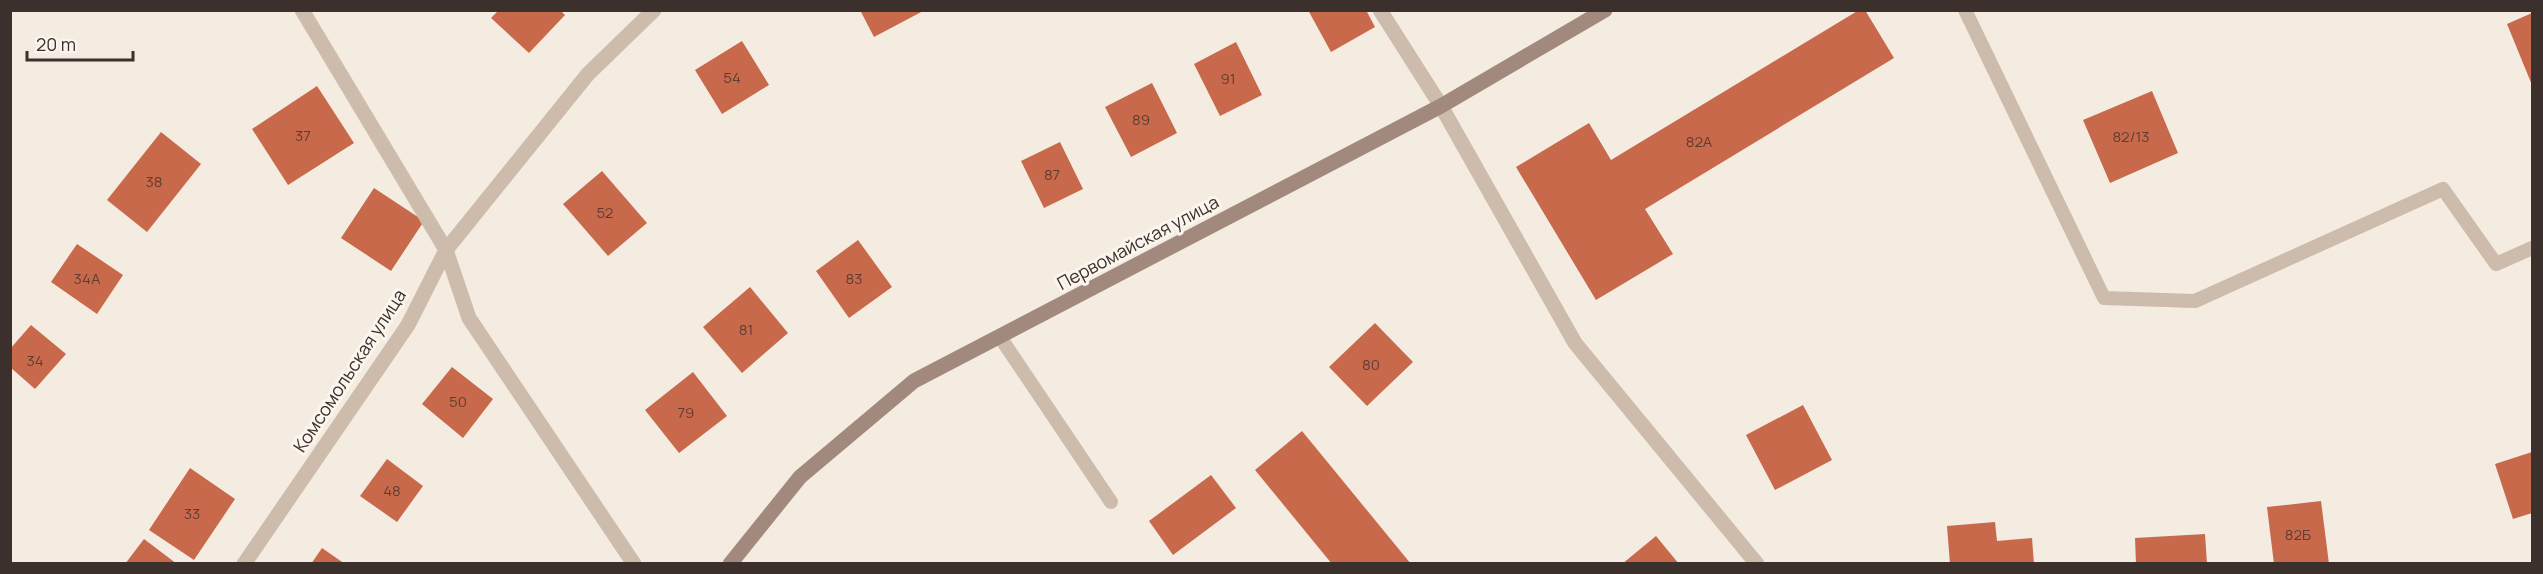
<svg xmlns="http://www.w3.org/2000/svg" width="2543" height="574" font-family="Manrope,sans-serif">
  <rect width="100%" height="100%" fill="#f4ebe1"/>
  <path fill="#c8694b" d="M499 10H560L565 15 529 53 491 18Z
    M860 10H925L874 37Z
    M1308 10H1366L1375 27 1331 52Z
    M1859 10H1865L1894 58 1645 209 1673 254 1596 300 1516 167 1589 123 1611 160Z
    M2532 13V85L2507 24Z
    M742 41 769 85 722 114 695 70Z
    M1236 42 1262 95 1220 116 1194 64Z
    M1152 83 1177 133 1131 157 1105 107Z
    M317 86 354 143 288 185 252 129Z
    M2152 91 2178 153 2110 183 2083 120Z
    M161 132 201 164 147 232 107 200Z
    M1060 142 1083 189 1044 208 1021 161Z
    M602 171 647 223 608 256 563 204Z
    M374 188 424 221 391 271 341 238Z
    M858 240 892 287 849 318 816 271Z
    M77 244 123 275 97 314 51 282Z
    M750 287 788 333 742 373 703 327Z
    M1375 323 1413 362 1367 406 1329 367Z
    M31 325 66 354 35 389 10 367V349Z
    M452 367 493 399 463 438 422 404Z
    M693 372 727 416 679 453 645 410Z
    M1803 405 1832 460 1775 490 1746 435Z
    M1302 431 1411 564H1332L1255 470Z
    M2532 452V513L2513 519 2495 464Z
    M387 459 423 486 397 522 360 496Z
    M190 468 235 499 194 560 149 530Z
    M1211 475 1236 508 1173 555 1149 521Z
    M2321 501 2329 564H2274L2267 507Z
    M1995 522 1997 541 2032 538 2034 564H1950L1947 526Z
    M2205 534 2207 564H2136L2135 538Z
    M1656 536 1679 564H1622Z
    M144 539 177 564H125Z
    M322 548 345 564H311Z"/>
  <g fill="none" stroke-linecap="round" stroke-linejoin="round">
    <path stroke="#cdbbac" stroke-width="14" d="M1965 10 2104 298 2195 301 2443 189 2496 264 2532 248
      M1000 337 1111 502"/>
    <path stroke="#cdbbac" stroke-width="15" d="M302 10 446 250 469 318 634 564
      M1380 10 1441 106 1575 343 1757 564
      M244 564 408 325 446 250 588 74 654 10"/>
    <path stroke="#a18a7d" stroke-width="15" d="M730 564 800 477 914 381 1441 106 1605 10"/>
  </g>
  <g text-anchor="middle" stroke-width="6" stroke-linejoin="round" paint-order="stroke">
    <g font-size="15" fill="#5e3e33">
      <text x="732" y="83">54</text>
      <text x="1228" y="84">91</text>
      <text x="1141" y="125">89</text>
      <text x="303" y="141">37</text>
      <text x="2131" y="142">82/13</text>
      <text x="1699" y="147">82А</text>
      <text x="1052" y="180">87</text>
      <text x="154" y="187">38</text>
      <text x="605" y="218">52</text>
      <text x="87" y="284">34А</text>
      <text x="854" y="284">83</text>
      <text x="746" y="335">81</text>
      <text x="35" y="366">34</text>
      <text x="1371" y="370">80</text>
      <text x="458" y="407">50</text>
      <text x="686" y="418">79</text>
      <text x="392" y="496">48</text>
      <text x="192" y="519">33</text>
      <text x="2298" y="540">82Б</text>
    </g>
    <g font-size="18" fill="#3b302b" stroke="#fbf5ee">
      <text transform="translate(1138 243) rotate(-28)" y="6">Первомайская улица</text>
      <text transform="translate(350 371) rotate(-57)" y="6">Комсомольская улица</text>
    </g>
  </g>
  <rect width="2543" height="574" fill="none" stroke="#3b302b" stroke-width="24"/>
  <path d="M27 51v9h106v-9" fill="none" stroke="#3b302b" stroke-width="3"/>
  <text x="36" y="51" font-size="18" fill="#3b302b" stroke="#fbf5ee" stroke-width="4.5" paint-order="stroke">20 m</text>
</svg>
